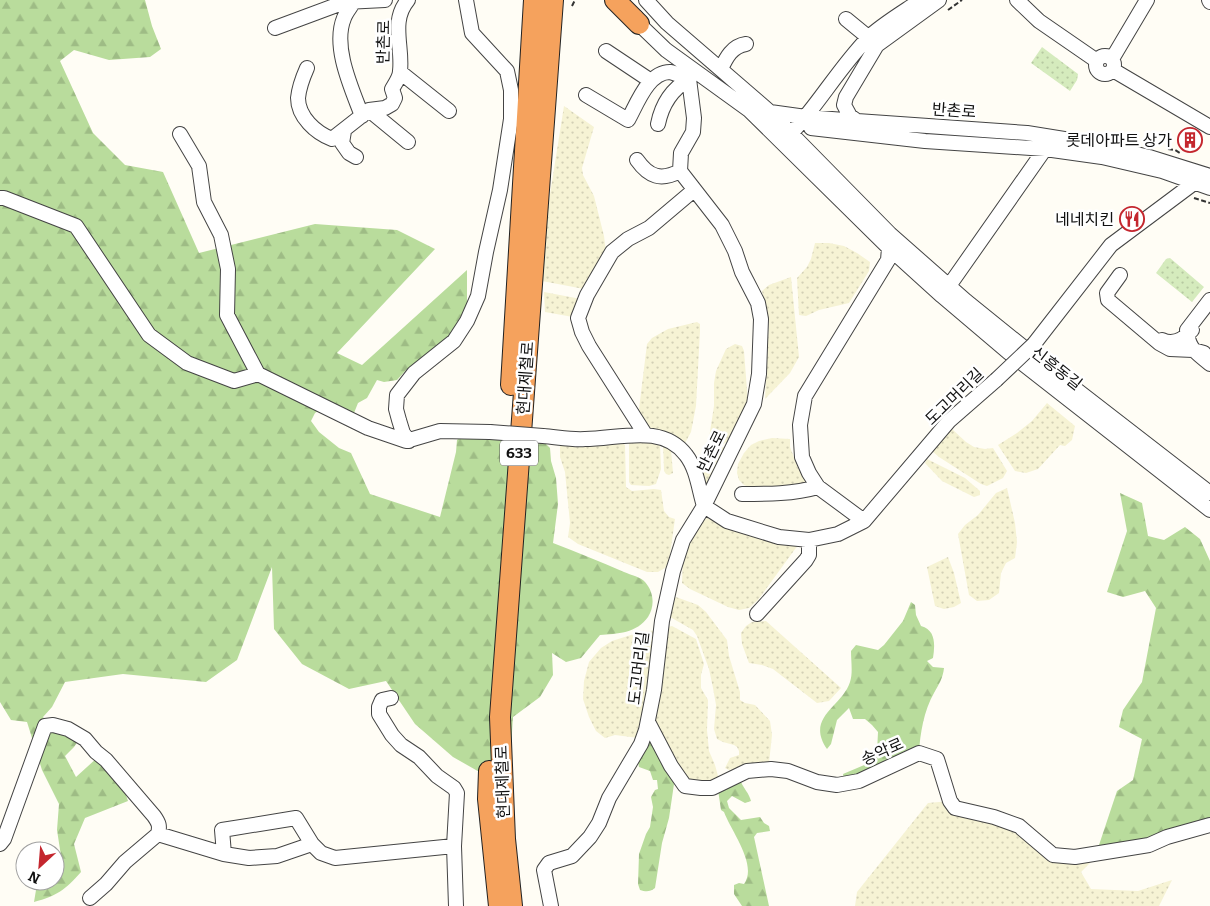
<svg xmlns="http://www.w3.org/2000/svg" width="1210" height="906" font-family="Bitter,'Noto Sans KR',serif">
  <defs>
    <pattern id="farmland-dots" width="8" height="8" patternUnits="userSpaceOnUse" patternTransform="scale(1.25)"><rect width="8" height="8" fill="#f6f3d4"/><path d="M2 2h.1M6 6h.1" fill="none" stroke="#d2cfb5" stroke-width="1.8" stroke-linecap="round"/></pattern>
    <pattern id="forest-firs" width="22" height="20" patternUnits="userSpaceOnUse" patternTransform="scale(1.25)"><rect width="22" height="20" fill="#b9dc9c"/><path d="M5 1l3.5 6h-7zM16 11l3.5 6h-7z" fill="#9ebc85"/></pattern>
    <pattern id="park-dots" width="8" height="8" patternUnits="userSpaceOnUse" patternTransform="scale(1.25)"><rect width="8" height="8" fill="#d5ebbd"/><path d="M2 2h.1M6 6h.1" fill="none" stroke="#b6c8a1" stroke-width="1.8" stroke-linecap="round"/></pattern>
  </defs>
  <rect width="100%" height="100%" fill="#fffdf5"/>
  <path fill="url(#farmland-dots)" d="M564 106 594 127 582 168 583 175 594 196 604 236 606 252 584 289 542 281 548 207Z
    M815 243H829L844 246 857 253 870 262 869 271 849 303 819 310 806 316 799 315 797 278 807 267 811 259Z
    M791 277 799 357 790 373 765 399 769 323 762 291 769 285Z
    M544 292 581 299 573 317 545 312Z
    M697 322 700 324V331L696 406 691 432 684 445 649 427 640 416 639 409 647 344 652 338 668 329Z
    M735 344 742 346 744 351 748 403 729 440 722 445 716 446 709 443V438L714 406V383L716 371 726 349Z
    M1047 403 1075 426 1072 440 1065 446 1060 445 1038 469 1026 473 1015 471 998 445 1017 433 1032 421Z
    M952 429 966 442 974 447 985 449 993 448 1007 471 1003 478 987 486 981 484 939 457 932 451Z
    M772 438 790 439V447L798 468 806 481 801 486 754 489 744 485 739 480 737 473 738 464 744 453 751 445 759 441Z
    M644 439 660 443 661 469 656 484 649 486 631 485 629 482V443Z
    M622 442 625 445 626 487 632 491 654 489 661 490 664 511 669 517 675 519 669 561 665 568 658 572H647L578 544 568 537 570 523 565 472 560 457V444Z
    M663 442 671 450 673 473 669 475 666 474 664 471Z
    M728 447 707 494 701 473 702 466 712 450 717 448Z
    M927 459 965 478 980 491V495L974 497 942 481 925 463Z
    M1007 488 1015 523 1017 542 1015 558 1006 563 1001 573 999 593 989 600 977 601 969 595 958 534 965 525 978 515 996 493Z
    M707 518 758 538 798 545 758 600 749 608 739 610 728 607 690 589 682 583 683 556 688 542 701 522Z
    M948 557 954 573 961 603 954 607 944 609 935 606 927 567Z
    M676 597 698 605 706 612 727 640 729 656 740 692V700L745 703 755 705 770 721 772 735 769 763 729 770 725 768 730 758 739 755V751L737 747 734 745 723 742 717 739 714 729 716 705 713 688 709 669 697 636 693 630 670 617 668 614 670 606Z
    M766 621 841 688 829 701 817 703 773 669 762 665 749 663 742 644 741 633 746 626 752 622Z
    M672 626 696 639 704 664 701 675V688L708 700 707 730 709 751 715 765 718 776 717 780 711 783 686 780 653 720 668 627Z
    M655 630 650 687 639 738 615 735 605 738 596 731 589 717 583 699 584 681 589 662 601 648 612 641 634 634Z
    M950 801 994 817 1053 855 1096 854 1090 863 1081 872 1091 889 1138 891 1172 880 1159 906H855L857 892 928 803Z"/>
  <path fill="url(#forest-firs)" d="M0 0H145L152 26 161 49 150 57 109 60 74 50 60 61 93 133 125 165 163 172 199 253 315 224 397 230 435 249 337 353 362 365 467 270V305L450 335 432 355 406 370 397 380 384 382 377 380 367 398 358 403 354 413 349 418 345 425 321 409 315 413 311 421 319 432 339 448 351 453 370 494 440 517 456 452 457 440 460 437 546 444 550 448 551 461 556 478 558 504 553 543C577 552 601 562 624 572 631 575 641 577 645 582 654 592 655 606 648 617 637 633 617 634 600 635L581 658 566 662 552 653 553 675 540 697 513 717 510 763 490 778 453 757 415 724 386 681 349 689 302 664 274 629 272 567 237 660 206 682 123 674 65 682 52 707 43 717 54 731 78 741 74 747 65 756 76 777 98 757 124 789 128 801 85 818 74 844 81 872C65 890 57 896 34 902L36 890 45 881H55V872L61 856 57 830 59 804 42 770 27 722 11 720 0 702Z
    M1120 493 1142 503 1148 536 1164 540 1185 527 1200 539 1210 561V821L1096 854 1117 791 1133 780 1142 739 1119 727 1123 710 1142 682 1156 608 1145 591 1123 597 1107 592 1127 531Z
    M911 602 915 605 916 615 921 626C936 630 935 645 933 658L927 661 933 667 944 668C943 678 939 684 934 693 924 710 920 734 919 753L844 779 843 774 869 763 877 752 878 732 872 725 865 719H853L849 708 837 720 831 744 827 749C805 717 842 707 850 682 853 673 851 661 851 651L856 645 878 650 884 645 903 621Z
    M648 739 657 743 674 784 669 818 662 843 655 888C650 892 646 892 640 890L638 884 639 854 646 834 650 827 653 807 651 797 655 790 658 789 657 780H653L650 771 639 767 638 762Z
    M741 782C744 789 749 793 751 801L745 803 732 796 727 801 729 808 741 820 760 817 764 823 769 826 770 831 757 833 754 837 769 906H742L734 894V885L739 883 744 884C758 865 731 831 724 812L721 810 718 790Z"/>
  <path fill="url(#park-dots)" d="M1042 47 1078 74 1077 80 1070 91 1031 63Z
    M1170 258 1204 287 1192 302 1156 273 1166 259Z"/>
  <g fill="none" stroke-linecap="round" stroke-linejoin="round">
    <defs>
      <path id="minor" d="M646 0 667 23 770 112 806 117 857 121
        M939 0 877 45 846 97 844 105 850 116 857 121 1027 133 1095 144 1149 157 1210 176
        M1017 0 1039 21 1097 61
        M1209 0 1210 2
        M354 1C351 7 346 12 344 18 332 47 352 89 362 116
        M636 17 639 24 666 50 749 110 889 248 942 296 1008 352 1210 510
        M846 19 874 42
        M275 28 345 2 385 0
        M606 51 651 81
        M1096 65a9 9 0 1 1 18 0a9 9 0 1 1-18 0Z
        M1112 59 1147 0
        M307 68C303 77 299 88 298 98 298 117 316 133 332 139L369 110 385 108 392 104 395 98 392 89C395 84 400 77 400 71 403 47 390 21 408 0
        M721 69C726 58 732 46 746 44
        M1113 70 1210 127
        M400 72 449 111
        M586 95 628 120C637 104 648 72 670 72 676 73 683 77 689 79
        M369 110 408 142
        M770 112 890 234 966 301 1069 384 1210 493
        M658 124C662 104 672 89 689 79
        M811 128 925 141 1045 149 1102 157 1162 171 1210 188
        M344 131 342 143 349 153 356 157
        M180 134 199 166 204 202 221 235 228 269 227 315 258 374
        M785 140C816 109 837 70 868 38 881 25 905 11 921 0
        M637 160C649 177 661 181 680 171
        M0 198H4L76 226 149 335 187 363 234 381 258 374 368 428 406 441 440 431 490 432
        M1120 275 1107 293 1108 300 1159 343 1170 349 1193 350 1204 353
        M944 293 1045 149
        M1210 300 1187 330C1188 349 1196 352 1210 364
        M1162 340C1174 346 1184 339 1192 330
        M1034 344 1111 245 1194 183
        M645 434 589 346 582 332 578 318 587 295 612 252 628 239 649 228 694 190
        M543 436C557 437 571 440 585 439 619 439 662 423 686 455 697 469 699 490 704 506L727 521 779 537 809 540 838 534 864 521 949 421 996 380
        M409 441 403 433 399 420 396 409 397 395 414 373 454 341 467 321 478 296 486 252 500 190 511 119V90L507 71 472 33 466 0
        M742 494C768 494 793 494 818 487
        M864 521 818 487 809 473 802 457 800 425 805 396 888 260 889 248
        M757 614 806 560 809 555V540
        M391 698 382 700 379 707V714L392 735 401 745 419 757 437 776 454 788 457 793 454 846
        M648 722 671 766 685 786 701 788H712L747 771 771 769 788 771 817 782 837 785 859 781 919 753 937 759 950 801 955 808 994 817 1019 826 1053 855 1075 857 1149 845 1167 837 1210 825
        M0 844 4 839 45 726 53 725 68 729 85 739 96 752 106 760 154 816C159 823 160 826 158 834
        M224 854 249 858 277 856 312 844
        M90 898 106 884 125 862 158 834 224 854 222 830 296 818 312 844 321 853 335 858 454 846 456 906
        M551 906 544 870 549 863 572 856 590 837 599 823 609 798 641 744 646 730 654 690 662 621 673 571 683 540 704 506 754 404 759 374 761 319 758 303 742 272 735 251 722 225 680 171 681 153 693 132 694 118 689 79"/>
      <path id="highway" d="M615 0 639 24
        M511 385 534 0
        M489 771 488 799 499 906
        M512 906 505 839 500 717 553 0"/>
    </defs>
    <use href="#minor" stroke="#444" stroke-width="16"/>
    <use href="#highway" stroke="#222" stroke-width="22"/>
    <path stroke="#333" stroke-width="2" stroke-dasharray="5 2.5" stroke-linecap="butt" d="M572 6 575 0
      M948 10 962 0
      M1168 149 1175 150 1180 153
      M1194 198 1210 203"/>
    <use href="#minor" stroke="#fff" stroke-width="14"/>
    <use href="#highway" stroke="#f5a25d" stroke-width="20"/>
    <defs>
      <path id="minor-bridge" d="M996 380 1034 344
        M490 432 543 436"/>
    </defs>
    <use href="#minor-bridge" stroke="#444" stroke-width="16" stroke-linecap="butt"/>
    <use href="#minor-bridge" stroke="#fff" stroke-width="14"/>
  </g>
  <defs>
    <symbol id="building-ring" viewBox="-11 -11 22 22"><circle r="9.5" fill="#fff" stroke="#c4262e" stroke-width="1.5"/><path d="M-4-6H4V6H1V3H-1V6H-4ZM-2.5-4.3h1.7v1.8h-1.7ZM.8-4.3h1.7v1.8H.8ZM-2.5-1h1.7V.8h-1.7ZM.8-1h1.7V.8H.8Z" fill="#c4262e"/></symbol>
    <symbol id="restaurant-ring" viewBox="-11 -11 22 22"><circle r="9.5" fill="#fff" stroke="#c4262e" stroke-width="1.5"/><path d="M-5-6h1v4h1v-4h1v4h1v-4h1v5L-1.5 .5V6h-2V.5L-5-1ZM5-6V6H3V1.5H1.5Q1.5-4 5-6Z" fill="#c4262e"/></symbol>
  </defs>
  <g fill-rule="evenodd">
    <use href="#building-ring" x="1176" y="126" width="28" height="28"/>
    <use href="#restaurant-ring" x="1118" y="205" width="28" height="28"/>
  </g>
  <g text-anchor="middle" stroke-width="5" stroke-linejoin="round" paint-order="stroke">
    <rect fill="#fff" stroke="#585858" stroke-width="1" x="500" y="440.5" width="38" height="25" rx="4"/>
    <g font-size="15" font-weight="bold" fill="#111">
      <text x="519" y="458">633</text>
    </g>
    <g font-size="16" fill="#111" stroke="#fff">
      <text transform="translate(383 42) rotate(-89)" y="6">반촌로</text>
      <text transform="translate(954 110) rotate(4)" y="6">반촌로</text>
      <text transform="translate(1057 368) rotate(38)" y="6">신흥동길</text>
      <text transform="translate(525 378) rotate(-86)" y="6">현대제철로</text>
      <text transform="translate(954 396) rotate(-44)" y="6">도고머리길</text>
      <text transform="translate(711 451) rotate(-64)" y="6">반촌로</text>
      <text transform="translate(638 668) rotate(-83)" y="6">도고머리길</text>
      <text transform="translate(882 751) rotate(-24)" y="6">송악로</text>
      <text transform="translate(502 782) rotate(-92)" y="6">현대제철로</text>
    </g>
    <g font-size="16" fill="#111" stroke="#fff" text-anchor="end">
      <text x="1172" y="146">롯데아파트 상가</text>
      <text x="1114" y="225">네네치킨</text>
    </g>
  </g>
  <g transform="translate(40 866) rotate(206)"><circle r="24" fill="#ffffff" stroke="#a0a0a0"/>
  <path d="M0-4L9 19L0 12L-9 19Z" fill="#c4262e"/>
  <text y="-8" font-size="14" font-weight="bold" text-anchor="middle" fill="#111111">N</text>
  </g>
</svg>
